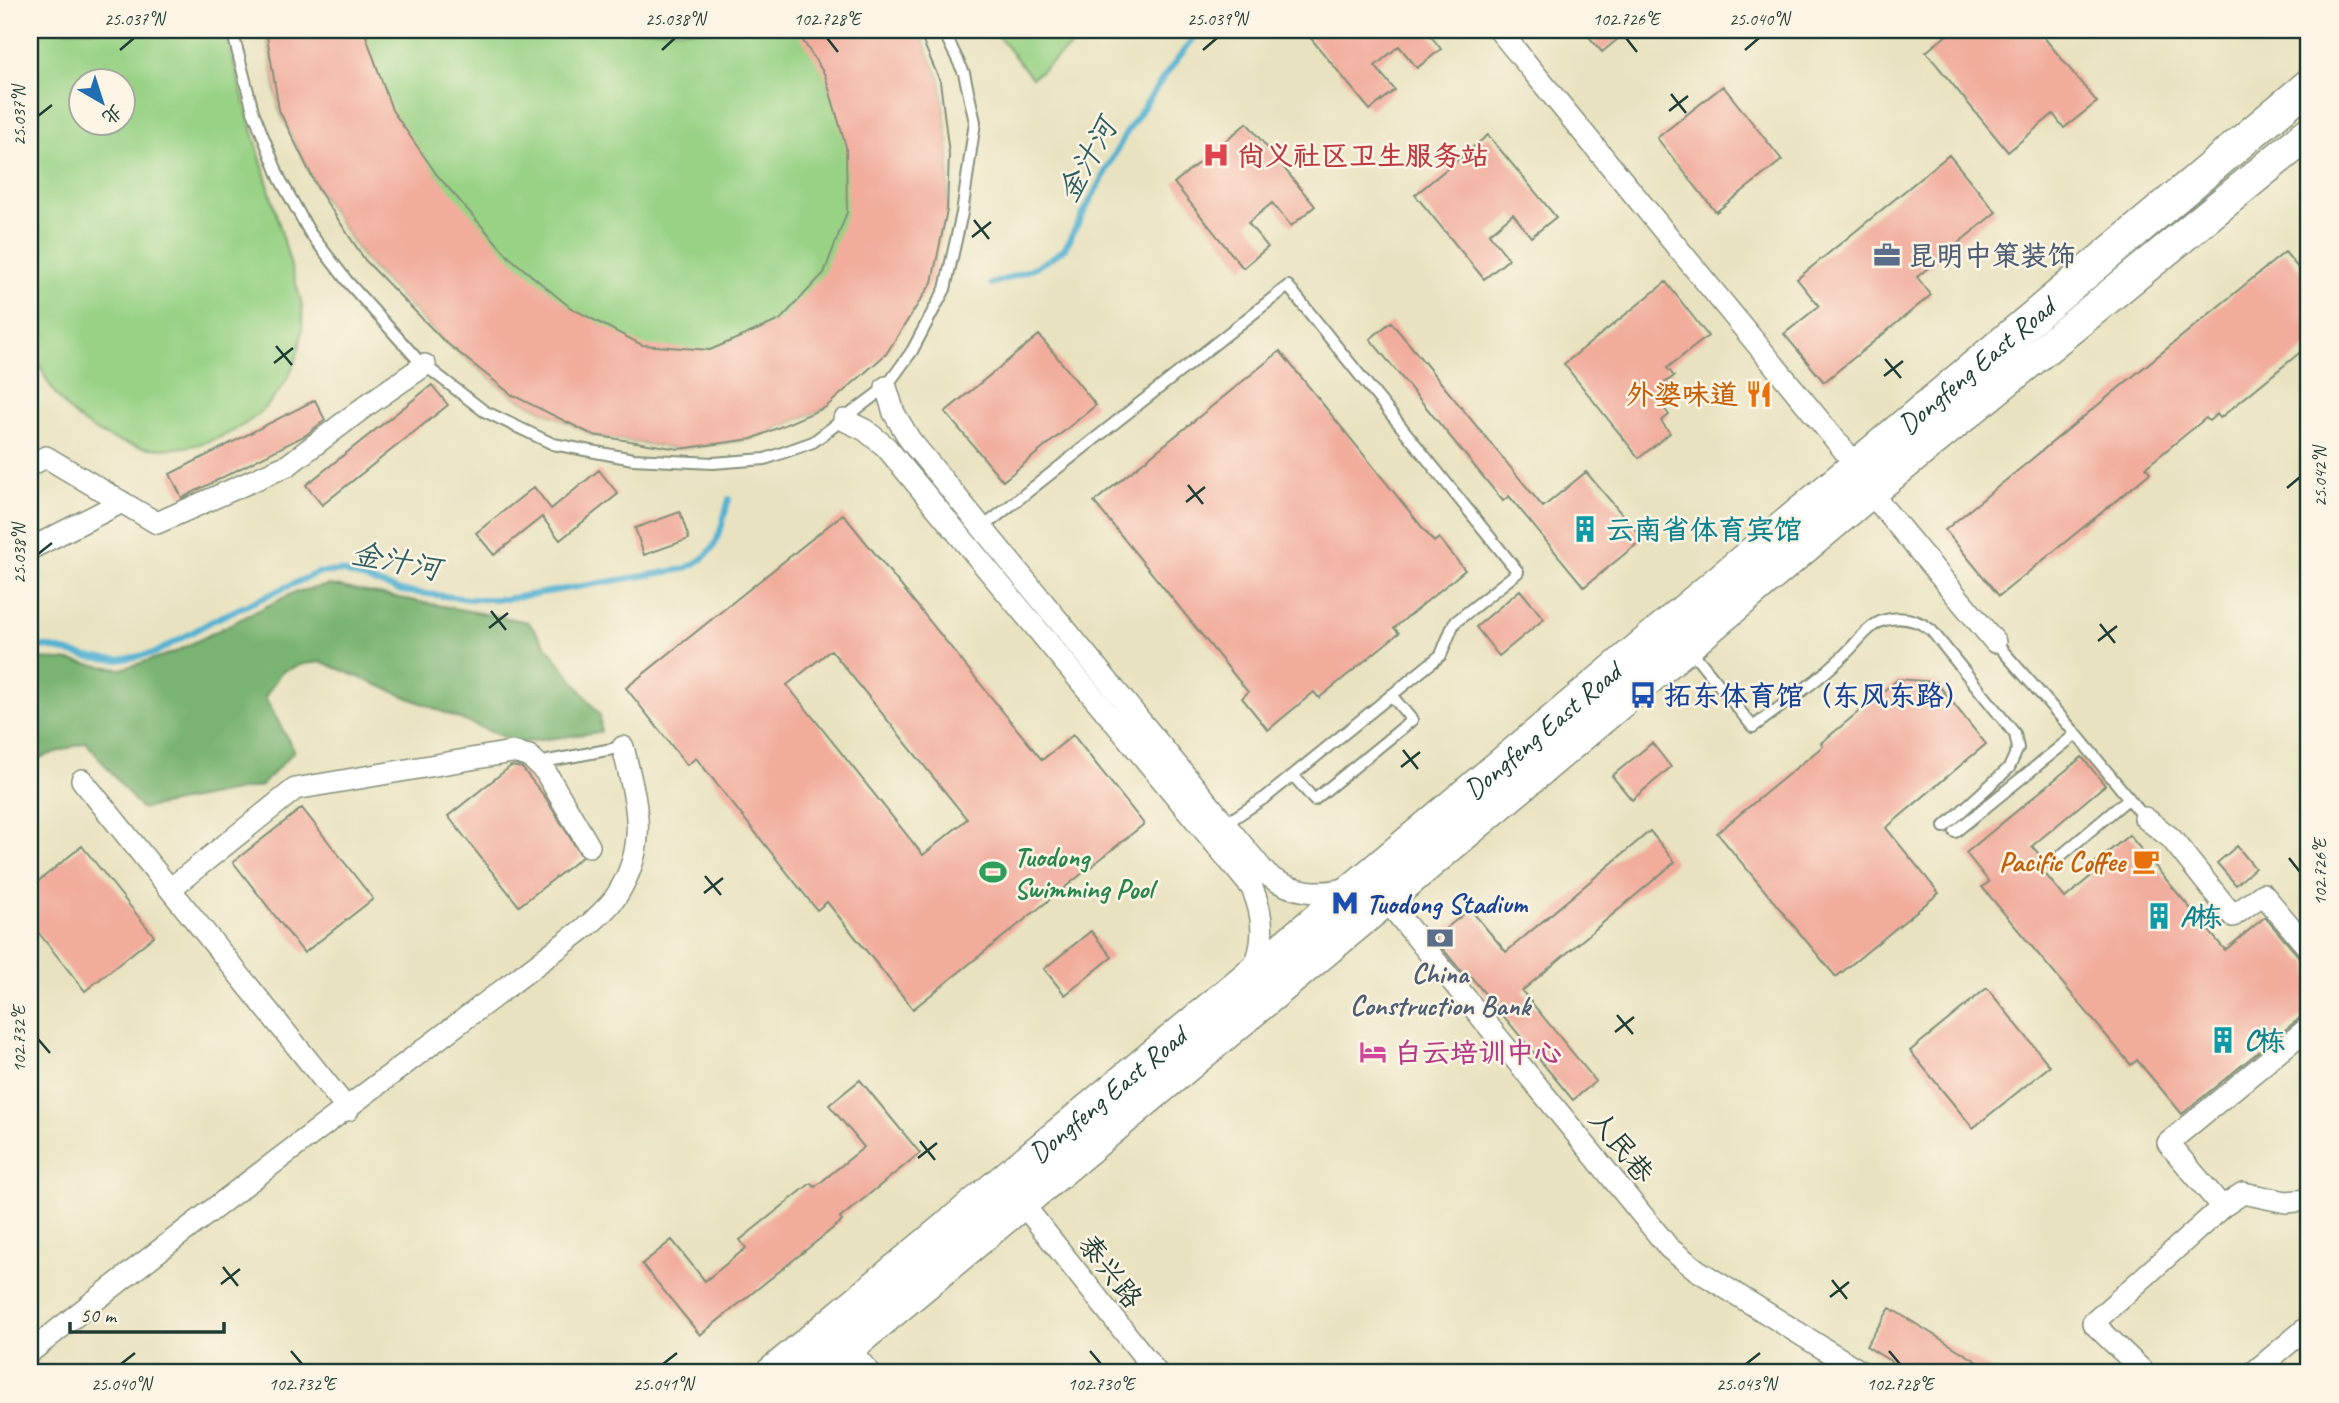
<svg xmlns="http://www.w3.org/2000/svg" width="2339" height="1403" font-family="Caveat,'LXGW WenKai TC',sans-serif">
  <rect width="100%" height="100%" fill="#fcf5e5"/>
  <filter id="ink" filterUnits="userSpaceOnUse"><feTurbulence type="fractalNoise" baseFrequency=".0143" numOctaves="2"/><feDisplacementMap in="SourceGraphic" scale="14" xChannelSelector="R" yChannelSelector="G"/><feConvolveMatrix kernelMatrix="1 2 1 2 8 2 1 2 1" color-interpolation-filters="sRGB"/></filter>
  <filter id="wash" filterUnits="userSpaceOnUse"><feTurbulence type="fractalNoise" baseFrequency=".00686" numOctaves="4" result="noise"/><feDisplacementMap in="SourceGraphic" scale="28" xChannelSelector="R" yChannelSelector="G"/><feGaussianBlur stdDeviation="1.57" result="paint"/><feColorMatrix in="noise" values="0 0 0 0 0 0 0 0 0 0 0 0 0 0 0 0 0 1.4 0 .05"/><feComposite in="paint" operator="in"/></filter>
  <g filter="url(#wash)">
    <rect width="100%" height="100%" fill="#e8e2c0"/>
    <path fill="#98d285" stroke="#5c885c" stroke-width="2" fill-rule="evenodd" d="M30 30H224L302 305C314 446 118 504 48 382 22 338 30 261 30 210 30 150 30 90 30 30ZM122 80V122H80V80Z
      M266 30H918L940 81 949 154 947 210 826 407 752 439 679 449 593 435 512 395 444 341 365 260 318 189 279 110Z
      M993 30H1091L1032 78Z"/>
    <path fill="#7ab472" stroke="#4c7853" stroke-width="2" d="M329 585 528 622 600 715 601 732 518 743 322 662 303 664 281 672 265 697 294 751 261 786 141 809 86 742 30 761V659L63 660 121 669 173 653 295 592Z"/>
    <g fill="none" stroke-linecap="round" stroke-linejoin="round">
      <path stroke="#52b1d1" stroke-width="6" d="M991 284C1018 275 1042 267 1065 248L1125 135 1163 78 1200 30
        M30 649 44 646 88 657 119 660 155 653 214 620 317 573 341 571 401 591 470 599H506L684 569C720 554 719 534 729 499"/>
    </g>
    <g id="blocks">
      <path fill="#f1ac9c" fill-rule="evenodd" d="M266 30H365L367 39 392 110 437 175 509 257 571 308 642 345 710 350 780 320 824 273 847 212 846 147 825 75 796 30H918L940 81 949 154 947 210 932 282 886 354 826 407 752 439 679 449 593 435 512 395 444 341 365 260 318 189 279 110Z
        M1304 30H1426L1441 49 1417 68 1399 46 1375 66 1395 90 1370 110Z
        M1583 30H1629L1602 52Z
        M1953 30H2038L2097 102 2064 128 2053 114 2008 152 1926 52Z
        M1723 86 1782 160 1716 212 1657 138Z
        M1247 123 1315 206 1291 226 1272 203 1248 223 1268 247 1243 268 1174 183Z
        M1488 135 1556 217 1531 237 1513 214 1489 234 1509 259 1484 279 1415 195Z
        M1949 155 1996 212 1917 277 1931 295 1824 382 1784 334 1819 306 1797 279Z
        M2285 252 2309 281V345L2220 418 2217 414 2209 421 2206 418 2146 467 2150 473 1999 596 1945 530Z
        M1666 282 1708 336 1667 368 1674 376 1662 385 1671 396 1661 404 1669 415 1661 421 1670 433 1639 458 1564 364Z
        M1391 322 1543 507 1586 472 1643 539 1584 587 1509 496 1503 501 1370 339Z
        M1039 335 1096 405 1003 481 945 412Z
        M1280 351 1434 542 1439 538 1465 570 1394 628 1399 633 1319 698 1314 692 1268 730 1242 698 1248 692 1094 502Z
        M432 385 448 405 322 505 306 485Z
        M315 400 325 420 306 435 182 498 170 474Z
        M599 470 618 494 560 540 542 517 494 555 476 533 534 487 551 509Z
        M680 512 689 539 644 555 635 528Z
        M843 514 1042 760 1073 735 1144 824 913 1009 827 902 817 910 696 758 687 765 626 688ZM831 650 967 819 923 855 787 685Z
        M1520 590 1544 619 1499 656 1476 627Z
        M1898 679 1936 682 1986 744 1886 828 1939 893 1836 977 1717 833 1823 746 1821 743Z
        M1652 743 1671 767 1632 800 1612 776Z
        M2082 757 2105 785 2032 846 2044 860V868L2042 870 2065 898 2090 877 2085 871 2129 835 2225 950 2265 917 2299 957 2309 963V1014L2301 1017 2182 1114 2137 1060 2131 1065 1982 887 1989 882 1966 853Z
        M511 766 522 768 545 797 582 857 519 906 448 816Z
        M302 808 373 899 304 953 233 862Z
        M1650 831 1675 862 1522 991 1596 1081 1573 1100 1467 972 1464 975 1434 938 1470 909 1506 952Z
        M82 846 154 936 85 991 30 922V888Z
        M2237 846 2255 868 2236 885 2217 863Z
        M1091 931 1112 957 1065 995 1044 969Z
        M1987 988 2050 1066 1973 1128 1910 1051Z
        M860 1080 920 1153 840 1218 842 1221 700 1335 642 1264 672 1240 705 1281 746 1248 740 1240 811 1183 815 1187 864 1147 829 1105Z
        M1890 1308 1996 1373H1910L1866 1346Z"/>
    </g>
  </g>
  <g filter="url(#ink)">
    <use href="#blocks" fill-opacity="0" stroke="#84907a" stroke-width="2"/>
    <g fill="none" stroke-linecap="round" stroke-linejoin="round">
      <defs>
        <path id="lane" d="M232 30 253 111 280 179 310 233 347 281 418 360 484 411 553 444 633 459 713 463 765 459 813 442 886 387 912 351 932 313 945 289 962 213 975 122 964 73 943 30
          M982 528 1288 286 1518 572 1454 623 1441 655 1266 797 1225 824
          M1690 649 1753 727C1786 702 1823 678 1851 648 1860 638 1872 623 1885 620 1902 616 1917 619 1931 630L2015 734 2018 748 2009 768 1944 827
          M2076 734 2145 818
          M548 761 623 747
          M1293 775 1314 800 1412 720 1391 695
          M1955 832 2076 734 1995 642
          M2051 864 2129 798"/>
        <path id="street" d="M1499 30 1856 465
          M886 387 894 413 910 440 1267 875C1292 893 1323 897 1353 886
          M844 420 865 430 886 447 1252 888C1264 916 1266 942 1253 970
          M30 465 46 457 157 523 288 465 367 405 425 365
          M1870 492 1995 642
          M30 549 122 502
          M82 780 348 1110
          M2145 818 2171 838 2233 916 2263 894 2309 949
          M170 889 295 789 512 752 529 756 545 771 589 846
          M1386 900 1669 1248 1697 1270 1863 1373
          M2309 1027 2168 1143 2222 1207 2243 1193 2286 1202 2309 1200
          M1022 1203 1157 1373
          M848 1348 870 1373
          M30 1352C214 1205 404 1066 591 923 600 914 611 905 617 895 650 843 636 802 623 747
          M2145 1373 2093 1323 2222 1207
          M2253 1373 2309 1326"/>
        <g id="secondary">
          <path id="s1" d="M772 1373 1308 927 2309 85"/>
          <path d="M818 1373 1364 918 1870 492 2309 133"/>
        </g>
      </defs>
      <use href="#lane" stroke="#84907a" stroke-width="14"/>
      <use href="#street" stroke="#84907a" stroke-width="24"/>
      <use href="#secondary" stroke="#84907a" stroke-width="35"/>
      <use href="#lane" stroke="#fff" stroke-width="10"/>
      <use href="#street" stroke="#fff" stroke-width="21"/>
      <use href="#secondary" stroke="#fff" stroke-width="32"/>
    </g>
  </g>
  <path fill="none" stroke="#1f3d34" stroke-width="2.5" d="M827 38 838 52M1626 38 1637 52M120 50 134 38M662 50 675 38M1203 50 1217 38M1745 50 1759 38M1671 94 1686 113M1669 111 1688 96M38 116 52 105M974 220 989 239M972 237 991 222M276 346 292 365M1885 359 1901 378M274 363 293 348M1884 376 1903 361M1188 485 1203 504M2287 488 2300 477M1186 502 1205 487M38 554 52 543M491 611 506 630M2100 624 2115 643M489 628 508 613M2098 641 2117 626M1403 750 1418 769M1401 767 1420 752M2289 858 2300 872M705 876 721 895M704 893 723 878M1617 1015 1633 1034M1615 1032 1634 1017M38 1039 50 1053M920 1141 935 1160M918 1158 937 1143M223 1267 238 1286M1832 1280 1847 1299M221 1284 240 1269M1830 1297 1849 1282M291 1351 302 1364M1090 1351 1101 1364M1889 1351 1900 1364M121 1364 135 1353M663 1364 677 1353M1746 1364 1760 1353"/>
  <defs>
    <symbol id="hospital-bare" viewBox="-9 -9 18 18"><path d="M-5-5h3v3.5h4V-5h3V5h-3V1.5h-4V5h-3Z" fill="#e0444e" stroke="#fcf5e5" stroke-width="2.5" paint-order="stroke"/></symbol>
    <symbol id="office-bare" viewBox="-9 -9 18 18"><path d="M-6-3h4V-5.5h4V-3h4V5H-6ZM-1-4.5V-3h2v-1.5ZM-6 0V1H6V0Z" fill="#5c6f8a" stroke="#fcf5e5" stroke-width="2.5" paint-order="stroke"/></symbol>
    <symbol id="restaurant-bare" viewBox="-9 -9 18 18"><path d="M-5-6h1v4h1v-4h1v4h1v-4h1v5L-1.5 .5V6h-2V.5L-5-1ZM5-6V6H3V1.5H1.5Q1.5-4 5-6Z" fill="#e8710a" stroke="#fcf5e5" stroke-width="2.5" paint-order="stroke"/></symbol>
    <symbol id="building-bare" viewBox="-9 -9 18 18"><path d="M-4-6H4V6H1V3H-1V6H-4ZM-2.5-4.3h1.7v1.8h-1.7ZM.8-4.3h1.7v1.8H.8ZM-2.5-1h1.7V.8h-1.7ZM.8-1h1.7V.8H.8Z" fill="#0f9aa8" stroke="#fcf5e5" stroke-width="2.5" paint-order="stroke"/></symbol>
    <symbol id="bus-bare" viewBox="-9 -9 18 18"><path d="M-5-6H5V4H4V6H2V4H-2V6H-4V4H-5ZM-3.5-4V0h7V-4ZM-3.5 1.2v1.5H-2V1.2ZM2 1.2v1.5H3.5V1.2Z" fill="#1a4fb4" stroke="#fcf5e5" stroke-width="2.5" paint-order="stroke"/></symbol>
    <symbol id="cafe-bare" viewBox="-9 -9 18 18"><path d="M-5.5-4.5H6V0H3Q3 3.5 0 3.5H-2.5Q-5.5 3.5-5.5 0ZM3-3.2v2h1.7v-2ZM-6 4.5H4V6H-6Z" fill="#e8710a" stroke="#fcf5e5" stroke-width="2.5" paint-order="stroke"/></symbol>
    <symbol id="stadium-bare" viewBox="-9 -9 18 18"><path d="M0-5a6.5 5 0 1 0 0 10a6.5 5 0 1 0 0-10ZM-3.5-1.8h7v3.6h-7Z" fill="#2e9e5b" stroke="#fcf5e5" stroke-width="2.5" paint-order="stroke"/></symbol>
    <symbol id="metro-bare" viewBox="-9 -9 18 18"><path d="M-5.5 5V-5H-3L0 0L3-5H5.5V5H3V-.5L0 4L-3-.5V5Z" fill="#1a4fb4" stroke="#fcf5e5" stroke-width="2.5" paint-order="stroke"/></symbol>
    <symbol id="bank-bare" viewBox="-9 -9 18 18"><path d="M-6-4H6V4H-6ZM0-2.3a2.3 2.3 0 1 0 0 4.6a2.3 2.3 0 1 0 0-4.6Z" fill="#5c6f8a" stroke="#fcf5e5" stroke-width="2.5" paint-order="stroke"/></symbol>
    <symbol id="hotel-bare" viewBox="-9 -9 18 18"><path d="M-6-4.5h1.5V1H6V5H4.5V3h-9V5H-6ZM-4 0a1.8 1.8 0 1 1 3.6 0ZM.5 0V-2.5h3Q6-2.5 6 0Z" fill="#d1479c" stroke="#fcf5e5" stroke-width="2.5" paint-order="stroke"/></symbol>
  </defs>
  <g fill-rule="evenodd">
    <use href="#hospital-bare" x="1197" y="136" width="38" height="38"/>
    <use href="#office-bare" x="1868" y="236" width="38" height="38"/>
    <use href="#restaurant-bare" x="1740" y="375" width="38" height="38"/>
    <use href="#building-bare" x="1566" y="510" width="38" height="38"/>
    <use href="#bus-bare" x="1624" y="676" width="38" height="38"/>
    <use href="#cafe-bare" x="2127" y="842" width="38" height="38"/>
    <use href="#stadium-bare" x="974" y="853" width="38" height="38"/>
    <use href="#metro-bare" x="1326" y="884" width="38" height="38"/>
    <use href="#building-bare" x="2140" y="897" width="38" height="38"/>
    <use href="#bank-bare" x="1421" y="919" width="38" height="38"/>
    <use href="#building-bare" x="2204" y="1021" width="38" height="38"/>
    <use href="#hotel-bare" x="1354" y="1033" width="38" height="38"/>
  </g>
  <g text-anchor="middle" stroke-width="5" stroke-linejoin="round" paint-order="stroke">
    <g font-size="28" font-weight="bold" fill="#be3a42" stroke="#fcf5e5" text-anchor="start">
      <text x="1237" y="165">尚义社区卫生服务站</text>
    </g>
    <g font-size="28" font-weight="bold" fill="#4e5e75" stroke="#fcf5e5" text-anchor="start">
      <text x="1908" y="265">昆明中策装饰</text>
      <text x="1440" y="983" text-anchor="middle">China<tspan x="1440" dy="32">Construction Bank</tspan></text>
    </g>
    <g font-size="28" fill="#1f3d34" stroke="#fcf5e5">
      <text dy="10" stroke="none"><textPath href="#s1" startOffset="1570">Dongfeng East Road</textPath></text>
      <text dy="10" stroke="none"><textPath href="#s1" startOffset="1003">Dongfeng East Road</textPath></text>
      <text dy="10" stroke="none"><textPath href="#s1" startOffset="436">Dongfeng East Road</textPath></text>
      <text transform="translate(1622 1146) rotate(51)" y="10">人民巷</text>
      <text transform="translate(1111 1271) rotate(52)" y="10">泰兴路</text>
    </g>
    <g font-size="28" font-weight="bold" fill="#c56008" stroke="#fcf5e5" text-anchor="end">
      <text x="1738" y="404">外婆味道</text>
      <text x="2125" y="871">Pacific Coffee</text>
    </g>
    <g font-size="28" font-weight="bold" fill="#0d838f" stroke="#fcf5e5" text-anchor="start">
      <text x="1606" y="539">云南省体育宾馆</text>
      <text x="2180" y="926">A栋</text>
      <text x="2244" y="1050">C栋</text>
    </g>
    <g font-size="28" font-weight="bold" fill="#164399" stroke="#fcf5e5" text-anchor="start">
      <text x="1664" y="705">拓东体育馆（东风东路）</text>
      <text x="1366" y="913">Tuodong Stadium</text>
    </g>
    <g font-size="28" font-weight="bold" fill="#27864d" stroke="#fcf5e5" text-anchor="start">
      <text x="1014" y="866">Tuodong<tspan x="1014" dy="32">Swimming Pool</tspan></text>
    </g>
    <g font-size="28" font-weight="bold" fill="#b23c85" stroke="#fcf5e5" text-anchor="start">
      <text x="1394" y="1062">白云培训中心</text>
    </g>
    <g font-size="30" font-style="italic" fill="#2e6063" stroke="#fcf5e5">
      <text transform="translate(1087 160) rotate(-61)" y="10">金汁河</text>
      <text transform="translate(396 561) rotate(11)" y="10">金汁河</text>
    </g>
  </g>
  <rect width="2339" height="1403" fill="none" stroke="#fcf5e5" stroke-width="77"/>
  <g transform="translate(102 102) rotate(141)"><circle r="33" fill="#fcf5e5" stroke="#a4ab9e" stroke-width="2"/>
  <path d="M0-5L12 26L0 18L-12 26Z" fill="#1f6fb2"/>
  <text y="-10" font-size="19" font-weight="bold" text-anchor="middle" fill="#1f3d34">北</text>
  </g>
  <path d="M70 1322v10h154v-10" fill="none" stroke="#1f3d34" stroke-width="3.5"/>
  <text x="80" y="1322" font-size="21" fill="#1f3d34" stroke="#fcf5e5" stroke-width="5" paint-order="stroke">50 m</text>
  <rect x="38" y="38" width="2262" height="1326" fill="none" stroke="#1f3d34" stroke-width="2.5"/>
  <g font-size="18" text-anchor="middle" fill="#1f3d34">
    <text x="134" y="25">25.037°N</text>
    <text x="675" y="25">25.038°N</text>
    <text x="827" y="25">102.728°E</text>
    <text x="1217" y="25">25.039°N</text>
    <text x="1626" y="25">102.726°E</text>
    <text x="1759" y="25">25.040°N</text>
    <text transform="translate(19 116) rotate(-90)" y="6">25.037°N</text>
    <text transform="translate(2320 477) rotate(-90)" y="6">25.042°N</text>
    <text transform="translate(19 554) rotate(-90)" y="6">25.038°N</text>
    <text transform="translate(2320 872) rotate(-90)" y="6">102.726°E</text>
    <text transform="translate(19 1039) rotate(-90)" y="6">102.732°E</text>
    <text x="121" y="1390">25.040°N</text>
    <text x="302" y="1390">102.732°E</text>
    <text x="663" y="1390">25.041°N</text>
    <text x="1101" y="1390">102.730°E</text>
    <text x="1746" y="1390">25.043°N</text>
    <text x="1900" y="1390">102.728°E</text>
  </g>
</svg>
